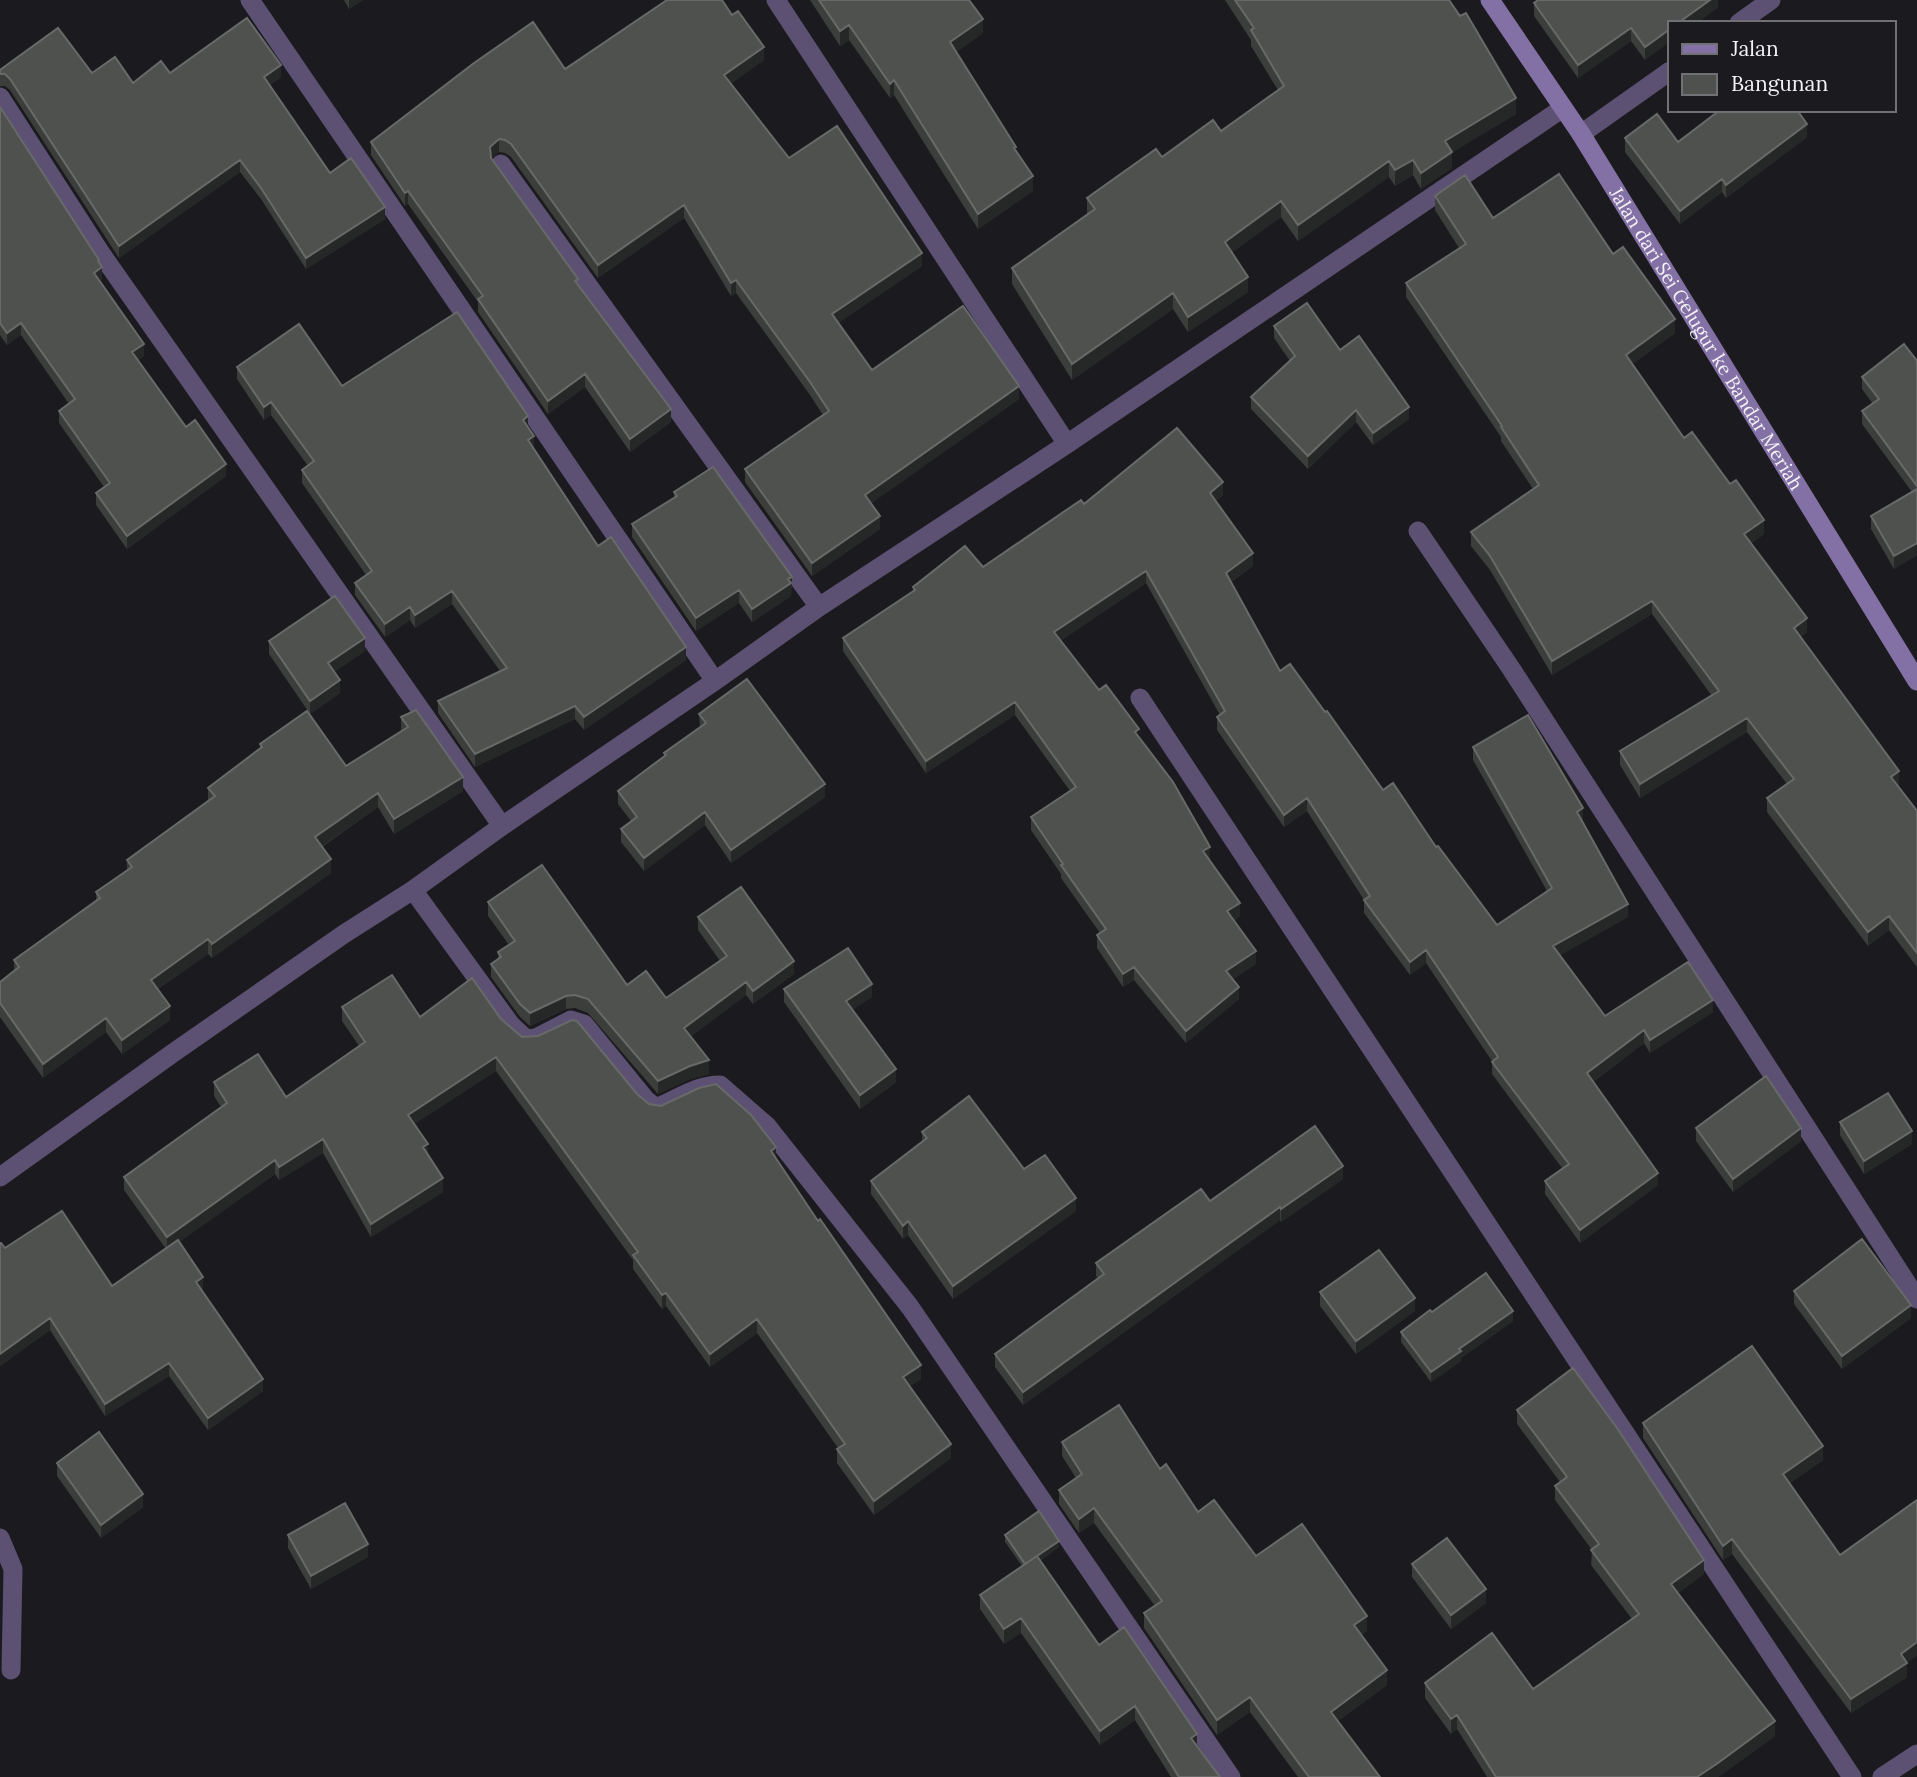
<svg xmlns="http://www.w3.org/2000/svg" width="1917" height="1777" font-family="Lora,serif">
  <rect width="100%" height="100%" fill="#1b1a1e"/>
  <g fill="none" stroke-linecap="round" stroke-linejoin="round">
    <path stroke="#5d5173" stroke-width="19" d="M0 1538 13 1569 11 1670"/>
    <path stroke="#5d5173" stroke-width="19" d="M250 0 715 681
      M776 0 1067 444
      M1739 23 1771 0
      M0 97 100 252 502 826
      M1581 134 1670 71
      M501 164 819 607
      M1418 531 1512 670 1917 1299
      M1140 698 1852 1777
      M413 890 511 1025 526 1039 536 1038 571 1020 584 1024 646 1100 656 1108C679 1099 695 1085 720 1085L767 1126 910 1307 1231 1777
      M0 1177 173 1053 344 934 413 890 502 826 715 681 819 607 1067 444 1563 108
      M1882 1777 1917 1754"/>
    <path stroke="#8370a5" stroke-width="19" id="s1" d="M1490 0 1581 134 1917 681"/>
  </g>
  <path fill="#3b3e3b" d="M344 0H363L349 9Z
    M810 0H969L983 33 956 52 1016 151 1033 191 978 229 894 95 890 98 849 40 840 46Z
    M1225 0H1449L1516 114 1452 152V168L1421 189 1413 175 1395 186 1389 177 1298 241 1281 217 1232 252 1248 292 1188 332 1173 309 1072 380 1012 284V268L1087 214V198L1162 157 1221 131 1278 90 1251 46V40Z
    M1718 0V7L1697 23H1670L1645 60 1631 41 1578 78 1534 16V3Z
    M764 60 730 84 789 158 922 266 838 323 872 370 1019 399 871 503 880 529 812 576 745 482V469L823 415 810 395 736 293 731 296 684 218 598 278 511 157 505 153 499 152 491 158 671 422 630 452 585 387 548 414 478 312V302L408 204 405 206 371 155V142L565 69Z
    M0 70 92 73 133 83 170 73 281 77 270 85 330 173 385 219 306 269 261 199 240 172 119 258 10 90 5 86H0Z
    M0 107 99 263 102 280 100 281 144 356 138 360 186 427 226 476 127 549 96 505V493L104 487 59 423V411L69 404 21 335 7 345 0 335Z
    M1807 137 1726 198 1722 192 1680 224 1625 152V138L1678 142Z
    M1435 196 1493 218 1613 254 1675 333 1632 364 1684 438 1764 534 1751 543 1807 632 1800 637 1899 785 1898 786 1917 811V967L1889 930 1868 946 1767 812V798L1787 784 1747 732 1640 798 1620 765V751L1712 696 1652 614 1552 675 1490 570 1471 546V532L1533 489 1501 441V437L1406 297V283L1459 248 1435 210Z
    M1274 326 1340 350 1409 419 1373 445 1356 422 1308 469 1251 409V397L1290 361 1274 338Z
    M1917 361V555L1894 569 1871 529V516L1912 492 1862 424V411L1873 404 1862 389V377Z
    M237 367 342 386 528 428 534 449 598 546 686 660 584 730 575 719 475 767 438 713V701L500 671 452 604 415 628 410 620 385 637 355 595V583L366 575 302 483V470L308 466 271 415 264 420 237 379Z
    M674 492 792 577 791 596 752 622 739 603 696 631 632 537V524L674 498Z
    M1223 495 1215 501 1253 566 1231 582 1280 671 1383 790 1436 847 1497 925 1547 891 1473 760V747L1583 821 1628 917 1560 955 1605 1016 1713 1012 1650 1053 1644 1043 1593 1082 1658 1185 1580 1243 1545 1194V1181L1562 1168 1492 1074V1061L1426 963 1410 975 1364 913V900L1307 811 1284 827 1217 730V717L1220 715 1146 583 1060 641 1099 690 1139 737 1209 860 1240 916 1234 920 1256 964 1233 979 1239 999 1186 1043 1134 980 1123 987 1097 948V935L1100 933 1061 878V874L1031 830V817L1070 791 1015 715 926 773 843 651V638L913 592V587L983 567 1084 504Z
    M269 641 365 651 334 672 340 693 310 714 269 654Z
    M699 714 825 797 731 863 705 825 644 871 621 842V829L631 821 618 804V791L664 757V753L700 728Z
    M401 717 463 791 394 834 378 807 322 847 331 873 212 958 208 954 158 989 170 1020 122 1054 106 1032 43 1078 0 1017V982L14 971V960L96 900V892L127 871V860L208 801V788L260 749V744L346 766 401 731Z
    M488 902 627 985 666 998 720 961 698 930V917L794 974 753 1004 746 995 690 1037 709 1074 690 1079 658 1094 588 1013 575 1008 566 1009 530 1026 520 1017 491 977V964L498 959V952L509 945 488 916Z
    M784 989 872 997 852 1010 896 1082 860 1109 784 1002Z
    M342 1007 420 1017 501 1019 522 1037 637 1094 649 1104 776 1158 921 1379 910 1386 951 1458 874 1515 837 1463V1449L838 1448 757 1333 710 1367 666 1306 662 1309 633 1269V1260L496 1071 414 1124 428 1154 443 1192 371 1237 323 1153 279 1180 275 1174 179 1242 203 1289 202 1290 263 1391 208 1430 169 1376 105 1416 50 1330 0 1366V1243L5 1248 112 1286 166 1249 124 1190V1177L221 1107 214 1096V1082L286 1097 359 1046 342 1021Z
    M1840 1122 1912 1144 1864 1174 1840 1135Z
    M1696 1128 1801 1141 1733 1192 1696 1141Z
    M922 1132 1024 1169 1076 1211 953 1299 908 1235 903 1239 871 1194V1181L922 1142Z
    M1343 1179 1281 1222 1280 1220 1023 1405 995 1367V1354L1098 1278 1096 1276V1263L1210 1201Z
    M1794 1291 1911 1318 1842 1369 1794 1304Z
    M1320 1292 1415 1311 1356 1354 1320 1306Z
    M1513 1321 1461 1358V1361L1431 1382 1401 1342V1332Z
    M1517 1410 1704 1574 1678 1593 1775 1736 1718 1777H1487L1457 1729 1451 1734 1425 1698V1683L1533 1689 1632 1619 1591 1565 1592 1550 1555 1500V1486L1560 1482 1517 1424Z
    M1643 1423 1823 1460 1790 1483 1907 1663V1677L1851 1713 1732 1554 1723 1560 1643 1438Z
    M1062 1442 1160 1469 1198 1512 1256 1556 1367 1631 1361 1635 1387 1685 1338 1721 1380 1777H1298L1250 1712 1217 1735 1144 1628V1613L1155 1606 1094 1523 1079 1533 1059 1504V1490L1076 1478 1062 1456Z
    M57 1463 143 1507 101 1538 57 1476Z
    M288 1535 368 1557 311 1589 288 1548Z
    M1005 1535 1059 1547 1040 1561 1099 1645 1197 1745 1220 1777H1171L1135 1720 1100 1745 1021 1633 1004 1644 980 1609V1595L1022 1566 1005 1542Z
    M1412 1564 1486 1603 1451 1629 1412 1577Z"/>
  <path fill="#262727" d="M349 0H363L349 9Z
    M1710 0H1718V7L1697 23H1678Z
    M983 19V33L950 57V42Z
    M849 25V40L840 46V31Z
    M1631 28V41L1578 78V65Z
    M1670 29V42L1645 60V47Z
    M764 47V60L724 88V75Z
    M281 65V77L264 89V77Z
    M894 80V95L890 98V84Z
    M1516 98V114L1445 157V141Z
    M1807 124V137L1726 198V185Z
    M499 139V152L490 160V147Z
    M1452 152V168L1421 189V173Z
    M240 160V172L119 258V246Z
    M1413 160V175L1395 186V170Z
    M1389 161V177L1298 241V225Z
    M1033 176V191L978 229V214Z
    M1722 179V192L1680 224V211Z
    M408 191V204L405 206V193Z
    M1281 201V217L1225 258V242Z
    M684 205V218L598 278V265Z
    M385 207V219L306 269V258Z
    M922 253V266L832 327V314Z
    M99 260V269L102 267V280L94 285V273L98 261Z
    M1248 277V292L1188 332V317Z
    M736 280V293L731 296V283Z
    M1173 293V309L1072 380V364Z
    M1675 319V333L1626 368V355Z
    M21 323V335L7 345V333Z
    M144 344V356L132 364V352Z
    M585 374V387L548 414V401Z
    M1019 386V399L865 508V495Z
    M271 402V415L264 420V407Z
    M1409 407V419L1373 445V433Z
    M671 409V422L630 452V439Z
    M1356 410V422L1308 469V456Z
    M528 416V429L523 420Z
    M534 436V449L528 440Z
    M226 464V476L127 549V536Z
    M1223 482V495L1210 506V493Z
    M880 516V529L812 576V563Z
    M1764 520V534L1744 547V534Z
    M1917 543V555L1894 569V556Z
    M1253 553V566L1226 585V573Z
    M1146 571V583L1054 645V632Z
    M792 577 791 596 752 622V609Z
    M739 590V603L696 631V618Z
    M452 591V604L415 628V615Z
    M1652 601V614L1552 675V661Z
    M410 607V620L385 637V624Z
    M1807 618V632L1794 642V628Z
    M365 638V651L328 676V663Z
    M686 647V660L584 730V717Z
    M340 680V693L310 714V701Z
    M1015 702V715L926 773V761Z
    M575 706V719L475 767V754Z
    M1747 718V732L1640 798V784Z
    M1899 771V785L1891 791V777Z
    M463 777V791L394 834V819Z
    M825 784V797L731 863V850Z
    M378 793V807L315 851V837Z
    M1307 798V811L1284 827V815Z
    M1583 808V821L1577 812Z
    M705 812V825L644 871V858Z
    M1210 847V860L1203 851Z
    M331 859V873L212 958V944Z
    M1240 903V916L1227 923V911Z
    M1628 904V917L1553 959V946Z
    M1889 916V930L1868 946V932Z
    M208 939V954L151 994V980Z
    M1426 950V963L1410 975V962Z
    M1256 951V964L1226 984V971Z
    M794 961V974L753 1004V991Z
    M1134 967V980L1123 987V974Z
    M746 982V995L684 1042V1028Z
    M872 984V997L846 1014V1001Z
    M1239 987V999L1186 1043V1031Z
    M566 996V1009L530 1026V1013Z
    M1713 1000V1012L1650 1053V1040Z
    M170 1006V1020L122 1054V1040Z
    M106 1018V1032L43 1078V1064Z
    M1644 1030V1043L1587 1086V1073Z
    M496 1057V1071L408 1128V1115Z
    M709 1060V1074L690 1079 658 1094V1081L690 1066Z
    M896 1069V1082L860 1109V1095Z
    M1801 1128V1141L1733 1192V1179Z
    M1912 1131V1144L1864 1174V1161Z
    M323 1139V1153L279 1180V1167Z
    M428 1144V1157L423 1147Z
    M776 1147V1161L771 1151Z
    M275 1160V1174L167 1251V1237Z
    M1343 1166V1179L1281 1222V1209Z
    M1658 1173V1185L1580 1243V1230Z
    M443 1178V1192L371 1237V1224Z
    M1076 1198V1211L953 1299V1286Z
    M1280 1207V1220L1023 1405V1392Z
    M908 1221V1235L903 1239V1226Z
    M203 1277V1289L196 1294V1282Z
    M666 1293V1306L662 1309V1295Z
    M1415 1298V1311L1356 1354V1341Z
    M1911 1305V1318L1842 1369V1356Z
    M1513 1311V1321L1461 1358V1361L1431 1382V1372L1459 1349Z
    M50 1318V1330L0 1366V1354Z
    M757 1319V1333L710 1367V1354Z
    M169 1363V1376L105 1416V1404Z
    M921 1365V1379L903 1391V1377Z
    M263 1379V1391L208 1430V1418Z
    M951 1444V1458L874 1515V1501Z
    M1823 1446V1460L1783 1488V1474Z
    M143 1494V1507L101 1538V1525Z
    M1094 1508V1523L1079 1533V1519Z
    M1732 1539V1554L1723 1560V1546Z
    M1059 1541V1547L1026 1571V1564Z
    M368 1544V1557L311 1589V1576Z
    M1704 1560V1574L1671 1598V1584Z
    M1486 1589V1603L1451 1629V1615Z
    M1367 1616V1631L1354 1640V1625Z
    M1021 1618V1633L1004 1644V1629Z
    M1917 1642V1656L1907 1663V1677L1851 1713V1699L1901 1654Z
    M1387 1670V1685L1331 1726V1712Z
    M1250 1697V1712L1217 1735V1720Z
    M1135 1706V1720L1100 1745V1731Z
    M1457 1715V1729L1451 1734V1719Z
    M1775 1721V1736L1718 1777H1697Z
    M1197 1734V1749L1191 1738Z"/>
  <path fill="#4f514f" stroke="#686a69" stroke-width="2" d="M667 0H722L732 15 738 11 764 47 724 75 789 158 837 126 922 253 832 314 872 370 963 306 1019 386 865 495 880 516 812 563 745 469 829 411 810 382 736 280 731 283 684 205 598 265 511 144 505 140 499 139 490 147 491 158 578 279 575 281 671 409 630 439 585 374 548 401 478 299 483 296 408 191 405 193 371 142 474 63 533 22 565 69Z
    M819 0H969L983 19 950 42 1016 147 1014 148 1033 176 978 214 894 80 890 84 849 25 840 31Z
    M1235 0H1449L1460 16 1466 13 1516 98 1445 141 1452 152 1421 173 1413 160 1395 170 1389 161 1298 225 1281 201 1225 242 1248 277 1188 317 1173 293 1072 364 1012 268 1095 209 1087 198 1156 149 1162 157 1213 120 1221 131 1284 86 1251 30 1254 28Z
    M1538 0H1710L1678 23H1670V29L1645 47 1631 28 1578 65 1534 3Z
    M247 18 281 65 264 77 330 173 351 158 385 207 306 258 261 188 240 160 119 246 10 79 5 74H0V70L58 28 92 73 115 57 133 83 161 61 170 73Z
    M0 107 99 260 98 261 102 267 94 273 144 344 132 352 186 427 195 420 226 464 127 536 96 493 110 483 59 411 75 399 21 323 7 333 0 323Z
    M1720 110H1797L1807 124 1726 185 1722 179 1680 211 1625 138 1657 114 1678 142Z
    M1559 174 1613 254 1623 247 1675 319 1626 355 1684 438 1692 432 1730 484 1736 480 1764 520 1744 534 1807 618 1794 628 1899 771 1891 777 1917 811V953L1889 916 1868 932 1767 798 1794 779 1747 718 1640 784 1620 751 1719 691 1652 601 1552 661 1490 556 1471 532 1539 485 1501 427 1502 426 1406 283 1466 244 1435 196 1465 175 1493 218Z
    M1307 303 1340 350 1359 336 1409 407 1373 433 1356 410 1308 456 1251 397 1295 356 1274 326Z
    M457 312 528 416 523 420 534 436 528 440 598 546 611 537 686 647 584 717 575 706 475 754 438 701 507 668 452 591 415 615 410 607 385 624 355 583 372 571 302 470 314 461 271 402 264 407 237 367 299 324 342 386Z
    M1904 344 1917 361V486L1862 411 1879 399 1862 377Z
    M1177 428 1223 482 1210 493 1253 553 1226 573 1280 671 1290 664 1325 712 1327 711 1383 790 1393 783 1436 847 1438 846 1497 925 1552 888 1473 747 1528 715 1583 808 1577 812 1628 904 1553 946 1605 1016 1688 962 1713 1000 1650 1040 1644 1030 1587 1073 1658 1173 1580 1230 1545 1181 1569 1164 1492 1062 1498 1057 1426 950 1410 962 1364 900 1370 896 1307 798 1284 815 1217 717 1225 711 1146 571 1054 632 1099 690 1106 685 1139 729 1135 732 1173 782 1210 847 1203 851 1240 903 1227 911 1256 951 1226 971 1239 987 1186 1031 1134 967 1123 974 1097 935 1106 929 1061 865 1063 864 1031 817 1076 787 1015 702 926 761 843 638 915 590 913 587 965 546 983 567 1081 500 1084 504Z
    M713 467 792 577 788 579 791 583 752 609 739 590 696 618 632 524 677 496 674 492Z
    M1917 489V543L1894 556 1871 516Z
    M335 596 365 638 328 663 340 680 310 701 269 641Z
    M747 679 825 784 731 850 705 812 644 858 621 829 637 817 618 791 666 755 664 753 706 723 699 714Z
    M416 710 463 777 394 819 378 793 315 837 331 859 212 944 208 939 151 980 170 1006 122 1040 106 1018 43 1064 0 1003V982L19 967 14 960 100 898 96 892 132 867 127 860 215 796 208 788 262 747 260 744 307 711 346 766 408 727 401 717Z
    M542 865 627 985 646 971 666 998 727 956 698 917 741 887 794 961 753 991 746 982 684 1028 709 1060 690 1066 658 1081 588 999 575 995 566 996 530 1013 520 1004 491 964 501 957 498 952 515 941 488 902Z
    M848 948 872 984 846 1001 896 1069 860 1095 784 989Z
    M392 975 420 1017 472 978 501 1019 522 1037 538 1036 572 1020 577 1021 637 1094 649 1104 661 1106 699 1088 716 1084 751 1115 776 1147 771 1151 818 1221 820 1219 921 1365 903 1377 951 1444 874 1501 837 1449 845 1444 757 1319 710 1354 666 1293 662 1295 633 1255 638 1252 496 1057 408 1115 428 1144 423 1147 443 1178 371 1224 323 1139 279 1167 275 1160 167 1237 124 1177 227 1103 214 1082 258 1054 286 1097 365 1042 342 1007Z
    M1766 1076 1801 1128 1733 1179 1696 1128Z
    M1888 1093 1912 1131 1864 1161 1840 1122Z
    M969 1096 1024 1169 1045 1155 1076 1198 953 1286 908 1221 903 1226 871 1181 927 1138 922 1132Z
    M1315 1126 1343 1166 1281 1209 1280 1207 1023 1392 995 1354 1104 1274 1096 1263 1201 1189 1210 1201Z
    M62 1211 112 1286 178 1240 203 1277 196 1282 263 1379 208 1418 169 1363 105 1404 50 1318 0 1354V1243H1L5 1248Z
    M1862 1239 1911 1305 1842 1356 1794 1291Z
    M1379 1250 1415 1298 1356 1341 1320 1292Z
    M1486 1273 1513 1311 1459 1349 1461 1351 1431 1372 1401 1332 1430 1310 1432 1312Z
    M1752 1346 1823 1446 1783 1474 1840 1555 1917 1500V1642L1901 1654 1907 1663 1851 1699 1732 1539 1723 1546 1643 1423Z
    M1573 1368 1617 1428 1704 1560 1671 1584 1775 1721 1718 1763 1697 1777H1496L1457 1715 1451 1719 1425 1683 1492 1633 1533 1689 1639 1614 1591 1550 1599 1544 1555 1486 1567 1477 1517 1410Z
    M1119 1405 1160 1469 1166 1464 1198 1512 1214 1500 1256 1556 1302 1524 1367 1616 1354 1625 1387 1670 1331 1712 1380 1777H1309L1250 1697 1217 1720 1144 1613 1162 1601 1094 1508 1079 1519 1059 1490 1082 1474 1062 1442Z
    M99 1432 143 1494 101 1525 57 1463Z
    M345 1503 368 1544 311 1576 288 1535Z
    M1039 1511 1059 1541 1025 1564 1005 1535Z
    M1447 1538 1486 1589 1451 1615 1412 1564Z
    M1037 1556 1099 1645 1124 1627 1197 1734 1191 1738 1220 1777H1179L1135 1706 1100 1731 1021 1618 1004 1629 980 1595Z"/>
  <g text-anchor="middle" stroke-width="5" stroke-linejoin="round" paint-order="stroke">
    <g font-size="19" fill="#f3f2f5" stroke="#1b1a1e">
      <text dy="7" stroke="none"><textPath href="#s1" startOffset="402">Jalan dari Sei Gelugur ke Bandar Meriah</textPath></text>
    </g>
  </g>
  <rect x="1668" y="21" width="228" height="91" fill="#1b1a1e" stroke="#717074" stroke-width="2"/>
  <rect x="1682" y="44" width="35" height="10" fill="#8370a5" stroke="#717074" stroke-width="2"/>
  <text x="1731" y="56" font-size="21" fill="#f3f2f5">Jalan</text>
  <rect x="1682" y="74" width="35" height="21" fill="#4f514f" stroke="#717074" stroke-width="2"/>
  <text x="1731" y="91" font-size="21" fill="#f3f2f5">Bangunan</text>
</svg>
